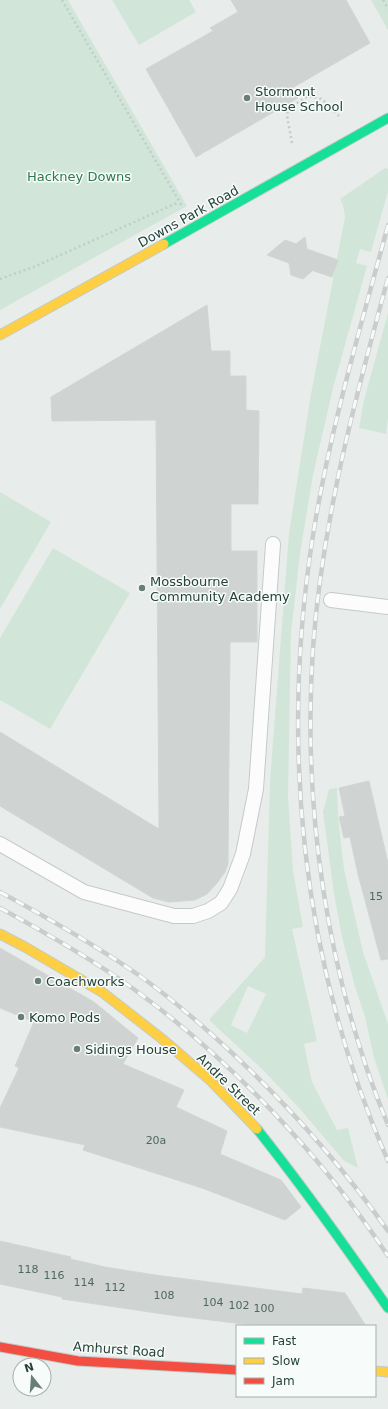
<svg xmlns="http://www.w3.org/2000/svg" width="388" height="1409" font-family="'DejaVu Sans',sans-serif">
  <rect width="100%" height="100%" fill="#e8edeb"/>
  <path fill="#d1e6d8" fill-rule="evenodd" d="M0 0H68L187 206 0 310Z
    M112 0H189L196 12 139 45Z
    M371 0H388V30Z
    M385 168 388 169V191L371 252 360 249 356 263 367 266 333 388 313 475 300 554 291 633 288 797 293 871 303 927 292 929 317 1041 304 1044 312 1082 337 1130 348 1128 358 1168 344 1161 300 1109 261 1068 209 1020 265 957 270 781 289 533 311 394 345 217 343 205 340 199ZM248 986 266 994 247 1033 231 1025Z
    M388 313V418L386 434 359 428 364 400Z
    M0 492 51 522 0 609Z
    M53 548 130 593 50 729 0 700V638Z
    M337 788 338 817 344 869 363 952 388 1024V1099L374 1058 365 1017 355 987 342 937 334 894 323 812 329 789Z"/>
  <path fill="#cfd4d2" stroke="#d1d6d4" d="M231 0H346L370 43 292 88 298 98 196 157 146 69 213 31 210 28 238 12Z
    M305 237 307 249 338 260 332 277 311 270 312 271 303 279 291 275 289 263 267 255 285 240 296 244Z
    M207 305 211 351H230V376H246V410L259 411 258 504H231V551H257V642H230L228 864 225 872 217 883 207 894 195 900 169 902 153 898 0 806V732L159 829 156 420 52 421 51 397Z
    M369 781 388 863V959L381 960 358 874 350 837 344 838 339 817 345 816 339 788Z
    M0 948 94 1002 138 1038 123 1064 184 1090 176 1107 227 1131 220 1154 281 1180 301 1207 285 1220 202 1188 83 1150 85 1145 0 1127V1108L19 1068 15 1066 34 1022 0 1008Z
    M0 1241 71 1257 70 1259 105 1267 155 1275 302 1294 303 1288 345 1293 366 1326H260L177 1316 62 1299V1297L0 1284Z"/>
  <g fill="none" stroke-linecap="round" stroke-linejoin="round">
    <defs>
      <path id="lane" d="M331 600 388 607
        M0 844 84 892 174 916H193L208 911 221 903 230 889 243 854 256 789 273 544"/>
      <path id="fast" d="M164 244 388 118
        M257 1129C303 1187 346 1247 388 1308"/>
      <path id="slow" d="M0 335 164 244
        M0 934 25 947 102 992 161 1038 210 1080 257 1129
        M375 1371 388 1372"/>
      <path id="jam" d="M0 1347 78 1361 237 1370"/>
    </defs>
    <use href="#lane" stroke="#c5cac8" stroke-width="16"/>
    <use href="#fast" stroke="#c3cbc8" stroke-width="11"/>
    <use href="#slow" stroke="#c3cbc8" stroke-width="11"/>
    <use href="#jam" stroke="#c3cbc8" stroke-width="11"/>
    <path stroke="#c3ccca" stroke-width="2.5" stroke-dasharray="2 3" stroke-linecap="butt" d="M62 0 182 206
      M383 0 388 9
      M292 143 287 116 288 109 308 96 322 99 339 116
      M0 279 36 266 179 202"/>
    <use href="#lane" stroke="#fcfcfc" stroke-width="14"/>
    <use href="#fast" stroke="#16e098" stroke-width="9"/>
    <use href="#slow" stroke="#ffcf43" stroke-width="9"/>
    <use href="#jam" stroke="#f24e42" stroke-width="9"/>
    <defs>
      <path id="rail" d="M388 225C361 326 331 426 314 529 279 743 301 962 388 1161
        M388 278C355 399 322 522 313 648 302 808 327 977 388 1125
        M0 892C48 918 95 945 140 976 172 999 202 1025 231 1052 289 1106 342 1166 388 1231
        M0 908C46 933 92 959 135 990 232 1061 322 1156 388 1256"/>
    </defs>
    <use href="#rail" stroke="#c9cdcc" stroke-width="4.5"/>
    <use href="#rail" stroke="#f7fbf9" stroke-width="3" stroke-dasharray="9" stroke-linecap="butt"/>
  </g>
  <g fill="#697e78" stroke="#f7fbf9" stroke-width="1.5">
    <circle cx="247" cy="98" r="4"/>
    <circle cx="142" cy="588" r="4"/>
    <circle cx="38" cy="981" r="4"/>
    <circle cx="21" cy="1017" r="4"/>
    <circle cx="77" cy="1049" r="4"/>
  </g>
  <g text-anchor="middle" stroke-width="3" stroke-linejoin="round" paint-order="stroke">
    <g font-size="11" fill="#506761">
      <text x="376" y="900">15</text>
      <text x="156" y="1144">20a</text>
      <text x="28" y="1273">118</text>
      <text x="54" y="1279">116</text>
      <text x="84" y="1286">114</text>
      <text x="115" y="1291">112</text>
      <text x="164" y="1299">108</text>
      <text x="213" y="1306">104</text>
      <text x="239" y="1309">102</text>
      <text x="264" y="1312">100</text>
    </g>
    <g font-size="13" fill="#24423a" stroke="#f7fbf9" text-anchor="start">
      <text x="255" y="96">Stormont<tspan x="255" dy="15">House School</tspan></text>
      <text x="150" y="586">Mossbourne<tspan x="150" dy="15">Community Academy</tspan></text>
      <text x="46" y="986">Coachworks</text>
      <text x="29" y="1022">Komo Pods</text>
      <text x="85" y="1054">Sidings House</text>
    </g>
    <g font-size="13" fill="#2d7a4b" stroke="#f7fbf9">
      <text x="79" y="181">Hackney Downs</text>
    </g>
    <g font-size="13" fill="#24423a" stroke="#f7fbf9">
      <text transform="translate(188 216) rotate(-29)" y="5">Downs Park Road</text>
      <text transform="translate(229 1084) rotate(44)" y="5">Andre Street</text>
      <text transform="translate(119 1349) rotate(4)" y="5">Amhurst Road</text>
    </g>
  </g>
  <rect x="236" y="1325" width="140" height="72" fill="#f7fbf9" stroke="#a3b1ad"/>
  <rect x="244" y="1338" width="20" height="6" fill="#16e098" stroke="#a3b1ad"/>
  <text x="272" y="1345" font-size="12" fill="#24423a">Fast</text>
  <rect x="244" y="1358" width="20" height="6" fill="#ffcf43" stroke="#a3b1ad"/>
  <text x="272" y="1365" font-size="12" fill="#24423a">Slow</text>
  <rect x="244" y="1378" width="20" height="6" fill="#f24e42" stroke="#a3b1ad"/>
  <text x="272" y="1385" font-size="12" fill="#24423a">Jam</text>
  <g transform="translate(32 1377) rotate(343)"><circle r="19" fill="#f7fbf9" stroke="#a3b1ad"/>
  <path d="M0-3L7 15L0 10L-7 15Z" fill="#697e78"/>
  <text y="-6" font-size="11" font-weight="bold" text-anchor="middle" fill="#24423a">N</text>
  </g>
</svg>
